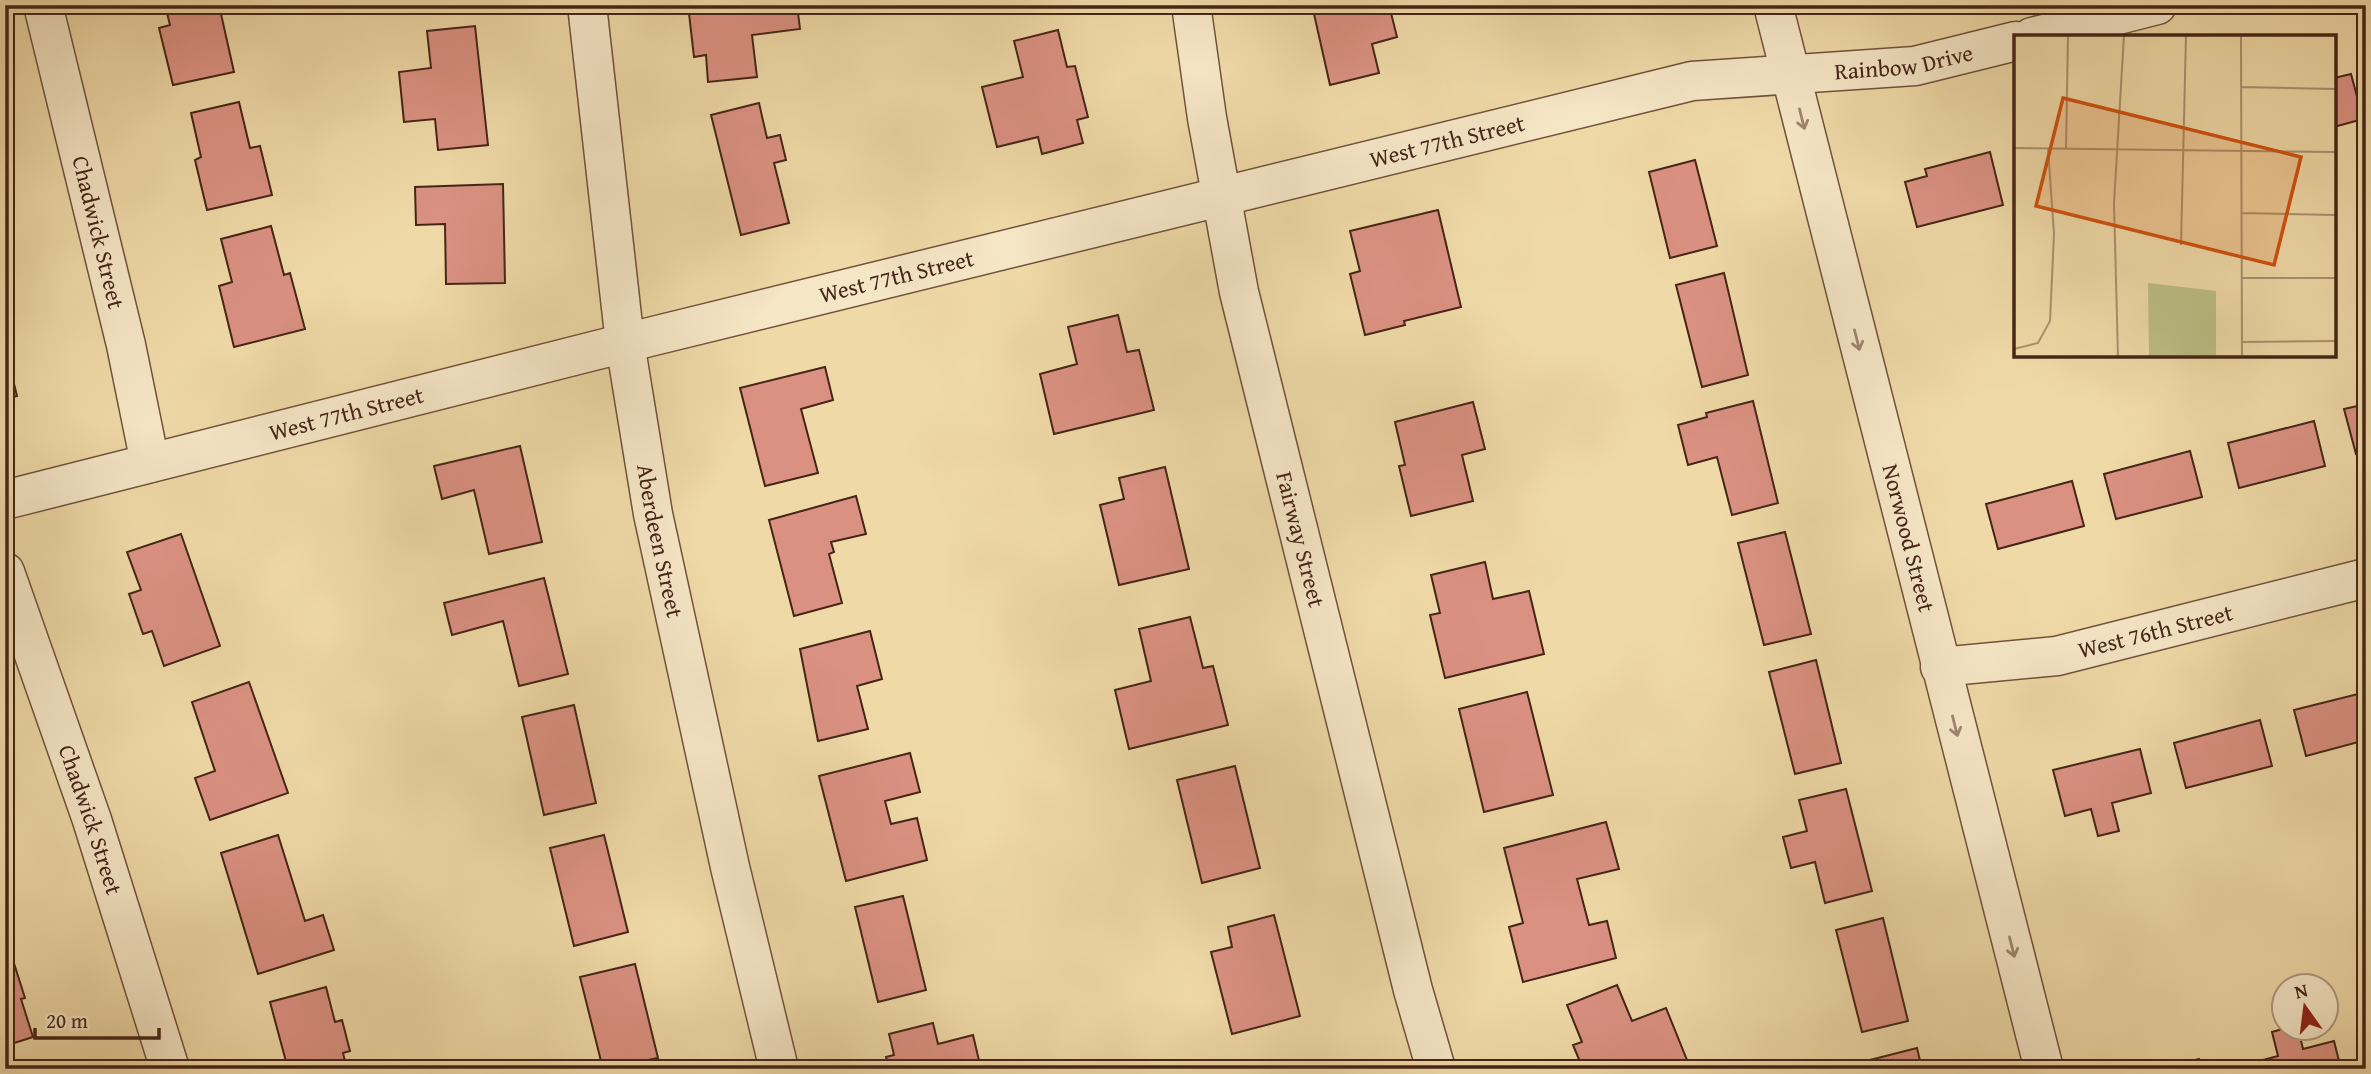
<svg xmlns="http://www.w3.org/2000/svg" width="2371" height="1074" font-family="'Gentium Book Plus',serif">
  <rect width="100%" height="100%" fill="#efd9a7"/>
  <filter id="stains"><feTurbulence type="fractalNoise" baseFrequency=".00286" numOctaves="4"/><feColorMatrix values="0 0 0 0 .2 0 0 0 0 .09 0 0 0 0 .02 0 0 0 .5 -.17"/></filter>
  <radialGradient id="worn" r=".72"><stop offset=".6" stop-color="#630" stop-opacity="0"/><stop offset="1" stop-color="#630" stop-opacity=".3"/></radialGradient>
  <path fill="#db9182" stroke="#452517" stroke-width="2" d="M165 5H219L234 72 173 85 159 28 170 25Z
    M688 5H797L800 29 752 35 757 77 708 82 706 55 694 57Z
    M1312 5H1389L1397 37 1372 44 1379 73 1330 85Z
    M475 26 488 145 438 150 435 119 404 122 399 72 431 68 427 31Z
    M1058 30 1067 67 1075 66 1088 117 1077 120 1083 143 1042 154 1038 137 997 147 982 87 1023 77 1014 41Z
    M2351 74 2363 119 2334 127V78Z
    M239 102 250 148 260 146 272 195 207 210 195 160 201 157 191 113Z
    M759 103 767 138 780 135 786 160 774 163 789 223 741 235 711 115Z
    M1990 152 2003 205 1917 227 1905 182 1927 176 1925 169Z
    M1695 160 1717 246 1670 258 1649 172Z
    M503 184 505 283 446 284 445 224 416 225 415 187Z
    M1438 210 1461 307 1404 321 1405 325 1365 335 1350 274 1360 271 1350 231Z
    M271 226 284 275 290 273 305 329 234 347 219 286 232 282 221 239Z
    M1724 273 1748 375 1702 387 1676 285Z
    M1118 315 1127 352 1139 350 1154 410 1054 434 1040 374 1077 364 1068 327Z
    M5 347 17 396 5 399Z
    M825 367 833 400 801 409 818 473 765 486 740 388Z
    M1753 401 1778 503 1732 515 1717 457 1688 465 1678 425 1707 417 1706 413Z
    M1473 402 1485 449 1462 455 1473 501 1411 516 1399 466 1405 465 1395 422Z
    M2366 404V452L2356 454 2344 409Z
    M2314 421 2325 466 2239 488 2228 443Z
    M520 446 542 542 489 554 474 490 442 499 434 466Z
    M2190 451 2202 497 2116 519 2104 474Z
    M1165 467 1189 569 1119 585 1100 505 1124 499 1119 478Z
    M2072 481 2084 526 1998 549 1986 504Z
    M856 496 866 534 831 542 834 552 829 554 842 603 794 616 769 520Z
    M1785 532 1811 634 1764 645 1738 543Z
    M181 534 220 646 164 666 152 631 143 634 129 594 141 590 127 552Z
    M1485 562 1493 599 1529 591 1544 654 1445 678 1430 615 1440 613 1431 575Z
    M544 578 568 674 519 686 503 621 452 635 444 603Z
    M1190 617 1203 668 1213 666 1228 725 1129 749 1115 690 1151 681 1139 629Z
    M870 631 882 679 857 686 868 729 818 741 800 649Z
    M1816 660 1841 763 1795 774 1769 672Z
    M249 682 288 793 210 820 195 778 215 771 192 702Z
    M1527 692 1553 795 1484 812 1459 709Z
    M2366 692V740L2306 756 2294 710Z
    M574 705 596 803 544 815 522 717Z
    M2260 720 2272 766 2186 788 2174 743Z
    M2140 749 2151 793 2112 803 2119 831 2098 836 2091 809 2065 816 2053 770Z
    M910 753 920 792 885 801 891 824 917 818 927 860 846 881 819 776Z
    M1235 766 1260 868 1202 883 1177 780Z
    M1846 789 1872 891 1825 903 1815 862 1791 868 1783 837 1807 831 1799 800Z
    M1606 822 1619 869 1577 879 1589 925 1607 921 1616 958 1523 982 1509 927 1523 923 1504 848Z
    M278 835 305 921 323 915 334 950 258 974 221 853Z
    M604 835 628 932 574 946 550 848Z
    M903 896 926 990 878 1002 855 907Z
    M1274 915 1300 1016 1232 1034 1211 952 1232 947 1228 927Z
    M1883 918 1908 1021 1862 1032 1836 930Z
    M5 935 25 998 21 999 33 1037 5 1046Z
    M635 964 658 1058 603 1069 580 977Z
    M1617 985 1632 1021 1666 1008 1689 1065 1680 1069H1583L1573 1045 1582 1042 1567 1005Z
    M326 987 335 1022 342 1020 350 1051 343 1053 347 1069H288L270 1002Z
    M933 1023 938 1044 973 1035 981 1069H889L886 1057 894 1055 889 1034Z
    M2286 1028H2298L2303 1049 2334 1041 2341 1069H2249L2248 1064 2278 1056 2272 1032Z
    M1917 1048 1922 1069H1873L1870 1060Z
    M2199 1059 2202 1069H2161Z"/>
  <g fill="none" stroke-linecap="round" stroke-linejoin="round">
    <defs>
      <g id="minor">
        <path id="s1" d="M43 5 126 345 150 463"/>
        <path id="s2" d="M587 5 625 343 653 514 730 867 779 1069"/>
        <path id="s3" d="M1191 5 1207 118 1239 292 1413 990 1436 1069"/>
        <path id="s4" d="M1773 5 2044 1069"/>
        <path d="M2032 37 2157 5"/>
        <path id="s5" d="M5 500 625 343 1692 81 1915 66 2016 41"/>
        <path id="s6" d="M5 572 92 820 170 1069"/>
        <path id="s7" d="M1940 667 2057 656 2366 578"/>
      </g>
    </defs>
    <use href="#minor" stroke="#70523b" stroke-width="41"/>
    <use href="#minor" stroke="#f5e6c6" stroke-width="38"/>
  </g>
  <defs><path id="oneway-shaft" d="M-6 0H5M1.5-3L5.5 0L1.5 3" fill="none" stroke-width="1.6" stroke-linecap="round" stroke-linejoin="round" transform="scale(1.75)"/></defs>
  <g stroke="#9d866e">
    <use href="#oneway-shaft" transform="translate(1802 119) rotate(76)"/>
    <use href="#oneway-shaft" transform="translate(1857 340) rotate(76)"/>
    <use href="#oneway-shaft" transform="translate(1955 726) rotate(76)"/>
    <use href="#oneway-shaft" transform="translate(2012 947) rotate(76)"/>
  </g>
  <g text-anchor="middle" stroke-width="5" stroke-linejoin="round" paint-order="stroke">
    <g font-size="23" fill="#452517" stroke="#f5e6c6">
      <text dy="8" stroke="none"><textPath href="#s5" startOffset="1951">Rainbow Drive</textPath></text>
      <text dy="8" stroke="none"><textPath href="#s5" startOffset="1486">West 77th Street</textPath></text>
      <text dy="8" stroke="none"><textPath href="#s1" startOffset="234">Chadwick Street</textPath></text>
      <text dy="8" stroke="none"><textPath href="#s5" startOffset="919">West 77th Street</textPath></text>
      <text dy="8" stroke="none"><textPath href="#s5" startOffset="352">West 77th Street</textPath></text>
      <text dy="8" stroke="none"><textPath href="#s4" startOffset="550">Norwood Street</textPath></text>
      <text dy="8" stroke="none"><textPath href="#s3" startOffset="546">Fairway Street</textPath></text>
      <text dy="8" stroke="none"><textPath href="#s2" startOffset="541">Aberdeen Street</textPath></text>
      <text dy="8" stroke="none"><textPath href="#s7" startOffset="219">West 76th Street</textPath></text>
      <text dy="8" stroke="none"><textPath href="#s6" startOffset="262">Chadwick Street</textPath></text>
    </g>
  </g>
  <g transform="translate(2014 35)">
    <rect width="322" height="322" fill="#efd9a7"/>
    <path d="M134 248 202 256V322H135Z" fill="#bcbe85"/>
    <path fill="none" stroke="#ab916d" stroke-width="2" d="M227 0 228 322M227 52 322 54M0 113 322 117M52 113 54 0M227 178 322 180M167 210 172 0M228 243H322M228 307 322 306M0 314 24 308 36 286 40 199 34 113M104 322 100 168 110 0"/>
    <path fill="#d0510e" fill-opacity="0.15" stroke="#d0510e" stroke-width="3.5" d="M49 63 287 122 260 230 22 171Z"/>
    <rect width="322" height="322" fill="none" stroke="#452517" stroke-width="3.5"/>
  </g>
  <rect width="2371" height="1074" fill="none" stroke="#efd9a7" stroke-width="28"/>
  <rect x="7" y="7" width="2357" height="1060" fill="none" stroke="#452517" stroke-width="3.5"/>
  <rect x="14" y="14" width="2343" height="1046" fill="none" stroke="#452517" stroke-width="2"/>
  <g transform="translate(2305 1007) rotate(346)"><circle r="33" fill="#f5e6c6" stroke="#af9980" stroke-width="2"/>
  <path d="M0-5L12 26L0 18L-12 26Z" fill="#8f2418"/>
  <text y="-10" font-size="19" font-weight="bold" text-anchor="middle" fill="#452517">N</text>
  </g>
  <path d="M35 1028v10h124v-10" fill="none" stroke="#452517" stroke-width="3.5"/>
  <text x="46" y="1028" font-size="21" fill="#452517" stroke="#f5e6c6" stroke-width="5" paint-order="stroke">20 m</text>
  <rect width="100%" height="100%" filter="url(#stains)"/>
  <rect width="100%" height="100%" fill="url(#worn)"/>
</svg>
